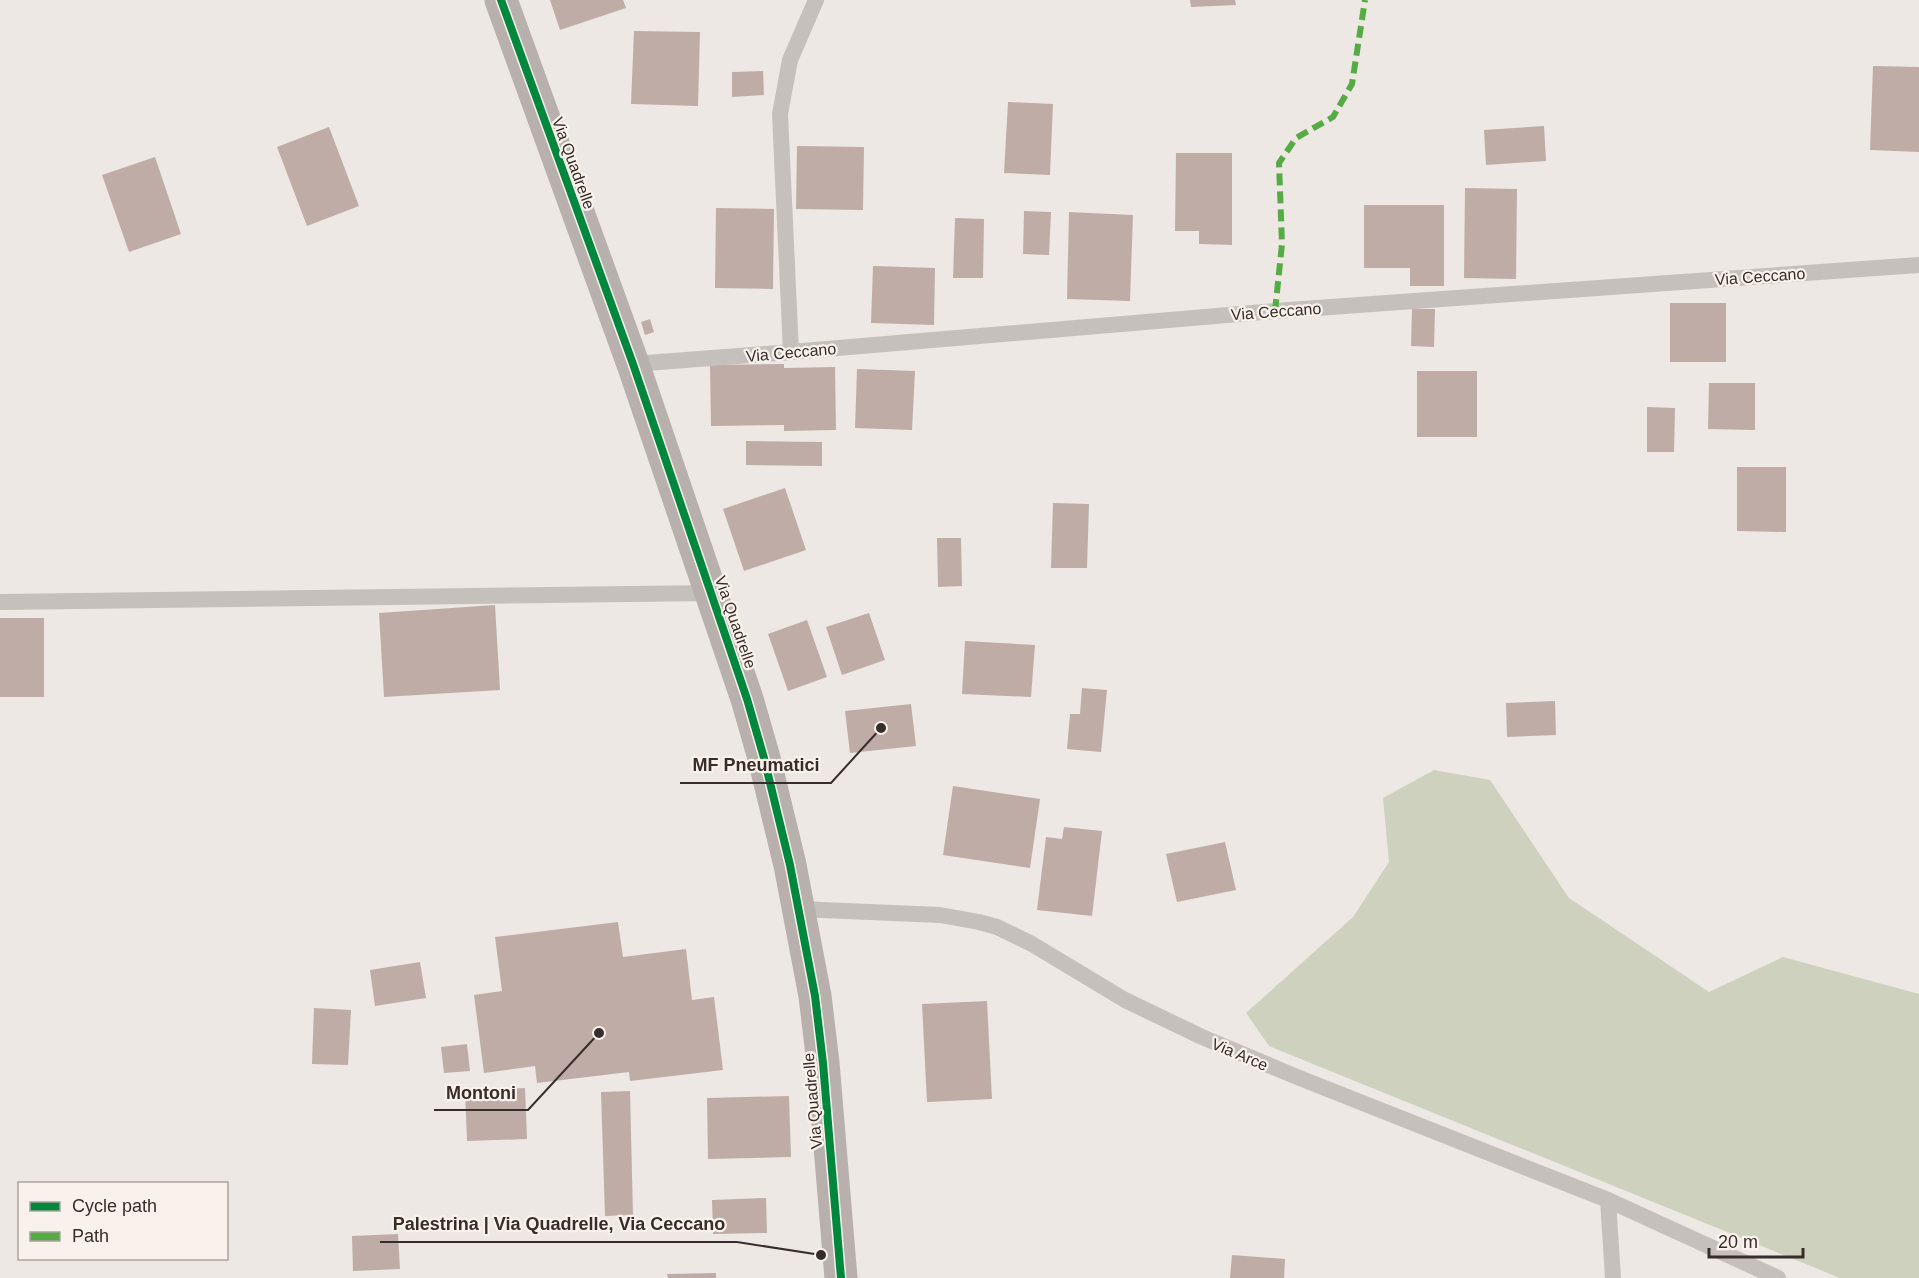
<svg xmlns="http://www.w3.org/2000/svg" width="1919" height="1278" font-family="Arial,sans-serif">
  <rect width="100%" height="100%" fill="#ede8e4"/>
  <path fill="#cfd1bf" d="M1434 770 1490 780 1569 898 1709 992 1783 957 1919 994V1278H1840L1269 1046 1246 1013 1353 917 1389 862 1383 798Z"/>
  <path fill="#bfaca7" d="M550 0H623L626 8 560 30Z
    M1190 0H1235L1236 5 1191 7Z
    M634 31 700 32 698 106 631 104Z
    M1873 66 1919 67V152L1870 150Z
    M763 71 764 95 732 97V72Z
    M1008 102 1053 104 1050 175 1004 173Z
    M1544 126 1546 161 1486 165 1484 130Z
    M329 127 359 206 307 226 277 147Z
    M797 146 864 147 863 210 796 209Z
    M1176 153H1232V245L1199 244V231H1175Z
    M155 157 181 234 129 252 102 175Z
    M1465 188 1517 189 1516 279 1464 278Z
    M1364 205H1444V286H1410V268H1364Z
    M716 208 774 209 773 289 715 288Z
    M1024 211 1051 212 1049 255 1023 254Z
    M1069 212 1133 215 1130 301 1067 299Z
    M955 218 984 219 983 278H953Z
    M873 266 935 268 934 325 871 323Z
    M1670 303H1726V362H1670Z
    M1412 309H1435L1434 347 1411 346Z
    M650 319 654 332 645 335 641 322Z
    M784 364V368L835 367 836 430 784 431V425L711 426 710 365Z
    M857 369 915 371 912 430 855 428Z
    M1417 371H1477V437H1417Z
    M1709 383H1755V430L1708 429Z
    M1647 407 1675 408 1674 452H1647Z
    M746 441 822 442V466L746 465Z
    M1737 467H1786V532L1737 531Z
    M785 488 806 550 744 571 723 509Z
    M1053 503 1089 504 1087 568H1051Z
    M937 538H961L962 586 938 587Z
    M495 605 500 690 384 697 379 613Z
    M869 613 885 660 842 675 826 627Z
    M0 618H44V697H0Z
    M807 620 827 677 788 691 768 634Z
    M965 641 1035 645 1031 697 962 694Z
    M1082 688 1107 690 1101 752 1067 749 1070 714H1080Z
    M1555 701 1556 735 1507 737 1506 703Z
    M911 704 916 746 850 753 845 711Z
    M953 786 1040 799 1030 868 943 855Z
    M1064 827 1102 831 1092 916 1037 910 1046 837 1062 839Z
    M1225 842 1236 890 1177 902 1166 854Z
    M618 922 623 957 686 949 692 1000 714 997 723 1070 630 1081 629 1072 537 1083 535 1066 484 1073 474 995 502 991 495 937Z
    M420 962 426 998 375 1006 370 970Z
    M987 1001 992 1099 927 1102 922 1004Z
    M314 1008 351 1010 348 1065 312 1064Z
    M467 1044 470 1071 444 1073 441 1047Z
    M525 1088 527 1139 467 1141 465 1091Z
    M630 1091 633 1215 605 1216 601 1092Z
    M789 1096 791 1157 708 1159 707 1098Z
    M766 1198 767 1233 713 1234 712 1200Z
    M398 1234 400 1269 353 1271 352 1236Z
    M1232 1255 1285 1259 1284 1278H1230Z
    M716 1273V1278H668L667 1274Z"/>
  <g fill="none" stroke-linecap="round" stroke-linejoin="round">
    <path stroke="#c6c0bc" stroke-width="16" d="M791 352 780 114 790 60 816 0
      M633 364 791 352 1275 311 1919 265
      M0 602 712 593
      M799 909 940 915 979 922 997 927 1032 944 1125 1000 1202 1037 1297 1077 1608 1200 1613 1278
      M1608 1200 1778 1278"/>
    <path stroke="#b7b0ad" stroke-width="33" d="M501 0 633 364 747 699 764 758 790 865 815 996 823 1063 841 1278"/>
    <path stroke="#55ab44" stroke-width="6" stroke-dasharray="12 6" stroke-linecap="butt" d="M1275 311 1282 244 1279 163 1296 138 1333 117 1352 84 1365 0"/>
    <defs>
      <path id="cycleway" d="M501 0 633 364 747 699 764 758 790 865 815 996 823 1063 841 1278"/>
    </defs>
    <use href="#cycleway" stroke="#f9f2ec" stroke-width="11"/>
    <use href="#cycleway" stroke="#00873e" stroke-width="8"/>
  </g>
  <g text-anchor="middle" stroke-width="4.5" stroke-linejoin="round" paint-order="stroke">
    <g font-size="16" fill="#372d2a" stroke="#f9f2ec">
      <text transform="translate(574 163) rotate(70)" y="6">Via Quadrelle</text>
      <text transform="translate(1760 276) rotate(-4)" y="6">Via Ceccano</text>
      <text transform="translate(1276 311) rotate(-4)" y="6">Via Ceccano</text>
      <text transform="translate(791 352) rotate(-5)" y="6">Via Ceccano</text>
      <text transform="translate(736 622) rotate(71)" y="6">Via Quadrelle</text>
      <text transform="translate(1240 1054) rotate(23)" y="6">Via Arce</text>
      <text transform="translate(812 1101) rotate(-95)" y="6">Via Quadrelle</text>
    </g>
  </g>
  <path fill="none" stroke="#372d2a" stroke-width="2" d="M881 728L831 783H680M599 1033L528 1110H434M821 1255L737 1242H380"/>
  <g fill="#372d2a" stroke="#f9f2ec" stroke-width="2">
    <circle cx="881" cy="728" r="6"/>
    <circle cx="599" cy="1033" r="6"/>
    <circle cx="821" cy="1255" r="6"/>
  </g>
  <g font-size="18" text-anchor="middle" font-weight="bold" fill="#372d2a" stroke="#f9f2ec" stroke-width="4.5" stroke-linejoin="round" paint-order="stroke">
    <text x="756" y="771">MF Pneumatici</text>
    <text x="481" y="1099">Montoni</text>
    <text x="559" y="1230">Palestrina | Via Quadrelle, Via Ceccano</text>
  </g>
  <rect x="18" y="1182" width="210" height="78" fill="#f9f2ec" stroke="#aba39e" stroke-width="1.5"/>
  <rect x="30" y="1202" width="30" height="9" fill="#00873e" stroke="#aba39e" stroke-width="1.5"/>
  <text x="72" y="1212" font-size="18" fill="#372d2a">Cycle path</text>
  <rect x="30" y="1232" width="30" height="9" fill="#55ab44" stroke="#aba39e" stroke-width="1.5"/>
  <text x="72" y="1242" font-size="18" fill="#372d2a">Path</text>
  <path d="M1709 1248v9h94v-9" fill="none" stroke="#372d2a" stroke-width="3"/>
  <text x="1718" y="1248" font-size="18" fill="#372d2a" stroke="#f9f2ec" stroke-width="4.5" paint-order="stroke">20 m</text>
</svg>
